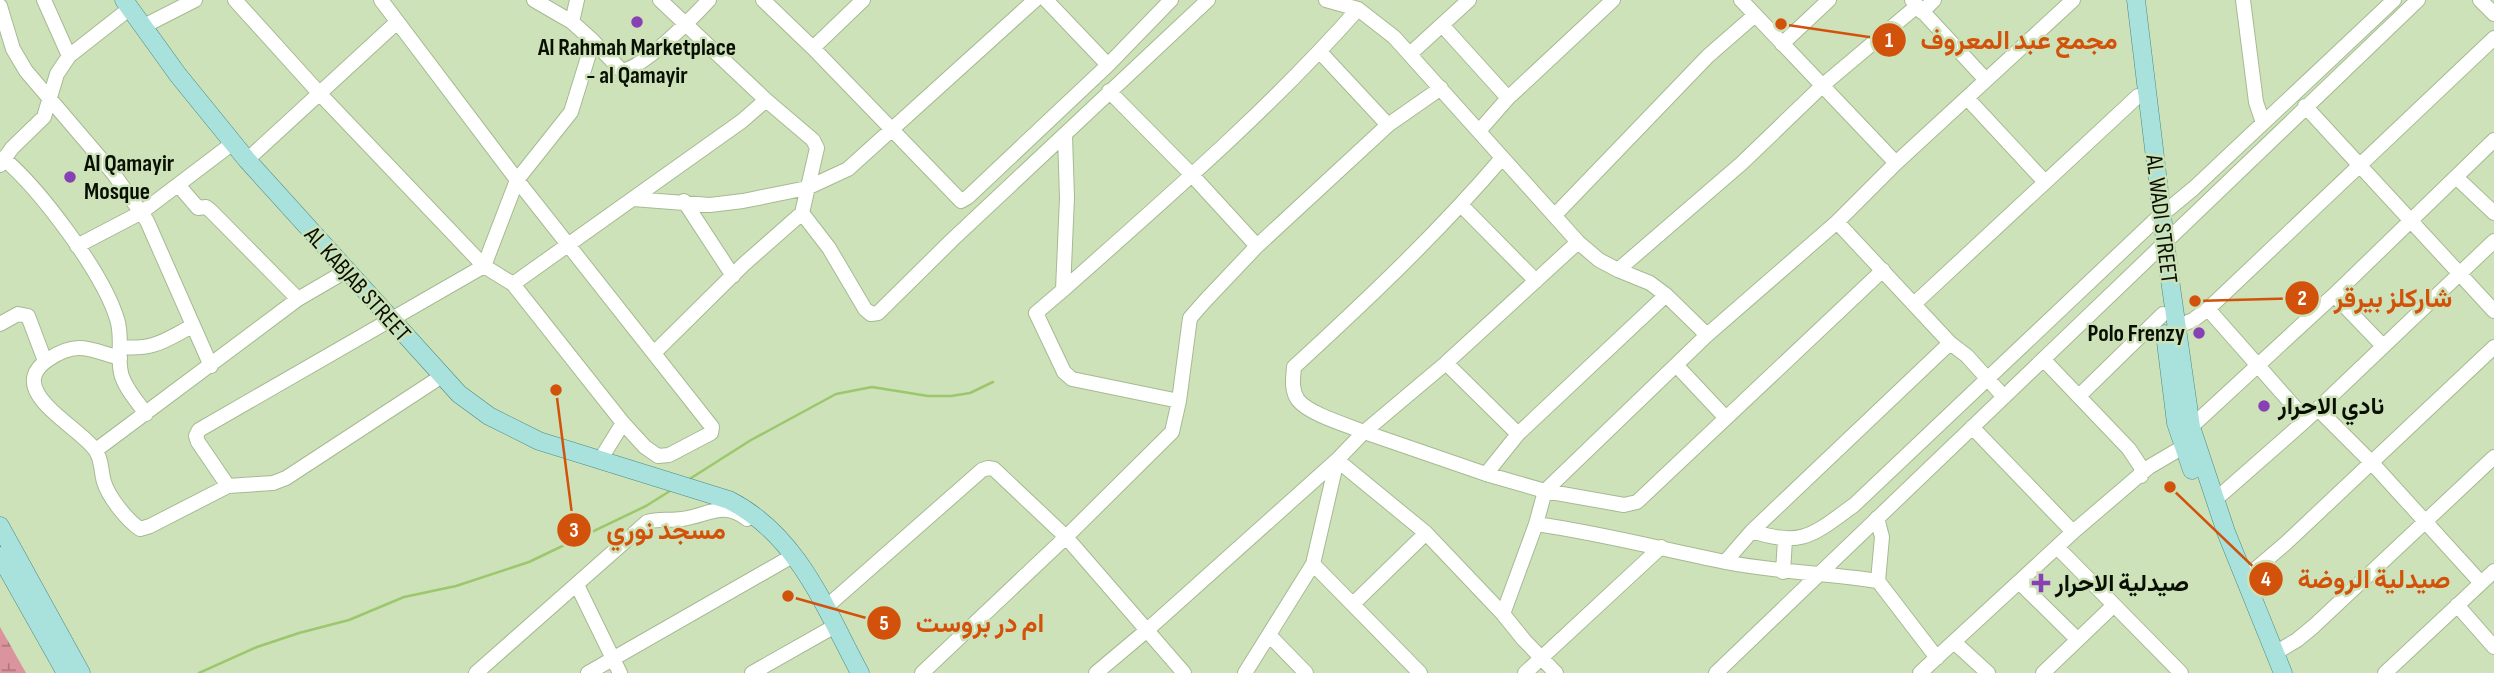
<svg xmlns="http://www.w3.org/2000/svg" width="2494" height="673" font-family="'Sofia Sans Condensed',Vazirmatn,sans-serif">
  <defs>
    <pattern id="wetland-marsh" width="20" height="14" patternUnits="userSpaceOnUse" patternTransform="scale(1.75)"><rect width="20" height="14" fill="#db939e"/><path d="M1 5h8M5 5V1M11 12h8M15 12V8" fill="none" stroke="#b0777f"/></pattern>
  </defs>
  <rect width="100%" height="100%" fill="#cde2b8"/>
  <path fill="url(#wetland-marsh)" d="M0 627 26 673H0Z"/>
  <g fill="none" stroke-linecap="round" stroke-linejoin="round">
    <path stroke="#9dc76d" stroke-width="2.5" d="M688 480 751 440 836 394 872 387 928 396H951L970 393 993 382
      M199 673 257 647 299 633 349 620 404 597 456 586 529 562 646 506 673 489"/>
    <defs>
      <path id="minor" d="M44 0 69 56
        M235 0 320 94 484 266 513 284 623 423 645 447 658 456 669 455 711 433 712 427 517 180 381 0
        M534 0 572 22
        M763 0 813 48 961 201 968 197 1108 65 1171 0
        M1046 0 1108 65
        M1326 0 1358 9 1394 37 1578 242 1599 260 1618 270 1650 283 1666 295 1707 335
        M1741 0 1896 163
        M1912 0 1986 80
        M2243 0 2256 102 2263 123
        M2480 0 2494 14
        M0 6 13 49 26 71 113 173 147 221 211 366
        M1922 12 1934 0
        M1442 25 1508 98
        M142 27 195 0
        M593 41 621 70C640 72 695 15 709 0
        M1782 44 1829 0
        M813 48 863 0
        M1320 52 1388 125
        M1410 54 1469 0
        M1109 91 1192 175 1257 246
        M1967 98 2045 182
        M2305 106 2494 311
        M1479 131 1508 98 1613 0
        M1065 136 1067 198 1063 290 1036 313 1064 372 1072 379 1179 401
        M3 158C40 189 103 273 117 319 123 337 117 355 121 373 124 387 137 401 146 414
        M247 160 396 23
        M0 165 12 148 44 117 57 74 69 56 129 9
        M2456 177 2494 213
        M179 186 198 208 206 207 211 211 298 299
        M633 199 710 205 743 201 807 188 848 169 1035 0
        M684 201 733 276
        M1461 205 1536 281
        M802 213 829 248 865 309 871 314 878 313 952 240 1208 0
        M1555 215 1708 56 1755 15
        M1837 222 1950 343 1967 356 2004 397
        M77 246 142 212 233 143
        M1618 270 1742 163 1823 85 1917 6
        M513 284 742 121 766 100
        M1063 290C1164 200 1268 111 1358 9
        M2334 295 2383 346
        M1914 304 2138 96
        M2208 309 2306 420
        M0 324 18 314 28 316 45 361
        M2176 327 2193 320 2208 309 2494 38
        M120 347C154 350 164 341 192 326
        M654 353 743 265 802 213 817 148 813 140 766 100 660 0
        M120 358C90 350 78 340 49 359 1 390 81 427 96 451 102 460 101 472 104 482 109 498 127 520 140 529L150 526 228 486
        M2043 359 2129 449 2141 467V476
        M1446 363 1518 434
        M1677 366 1725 417
        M442 376 286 478 273 483 228 486 198 442 196 436 199 430 484 266 517 180 571 112 593 41 572 22 577 0
        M2079 396 2163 314
        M2318 409 2372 463 2481 583
        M1972 427 2073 532
        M2191 427 2334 295 2494 140
        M1364 432 1486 474 1545 491 1624 505 1637 502 1883 270
        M1364 432 1446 363 1578 242
        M96 450 298 299 346 271
        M600 460 623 423
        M1486 474 1518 434 1666 295
        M2215 500 2306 420 2494 241
        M1877 518 1882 537 1878 581 1937 658
        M1536 524C1600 533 1661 549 1725 562 1776 572 1827 573 1878 581
        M1752 531C1802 548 1814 534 1854 505L2153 222 2194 188 2394 0
        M2057 547 2181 673
        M1725 562 1752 531 1950 343
        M1313 564 1420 673
        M1783 572 1785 539
        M2245 578 2286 543 2494 347
        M2019 582 2077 639
        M577 585 620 673
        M1353 604 1426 533
        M2457 605 2494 647
        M825 608 982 470 988 468 994 469 1066 537 1184 673
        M1270 636 1306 673
        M1954 642 1988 673
        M2275 653 2297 640 2314 626 2494 457
        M476 673 647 522C659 518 670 521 682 519 707 516 723 500 747 519
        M588 673 789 558 798 559
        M752 673 835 626
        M922 673 1066 537 1172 432 1179 401 1190 318 1204 302 1257 246 1388 125 1441 88
        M1096 673 1146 631 1337 460 1426 533 1503 614
        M1245 673 1313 564 1337 460 1364 432C1347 425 1309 414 1298 400 1291 390 1293 378 1294 367 1367 300 1438 233 1502 158
        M1525 673 1661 547
        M1556 673 1524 640 1503 614 1536 524 1545 491 1707 335 1837 222 1896 163 2073 0
        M1716 673 2418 0
        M1920 673 2073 532 2149 467 2183 447
        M2043 673 2114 605
        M2385 673 2494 571"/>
      <path id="major" d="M124 0 178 75 247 160 459 394 489 416 539 441 729 500C798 535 825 608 860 673
        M2136 0 2169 273 2191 427 2226 532 2283 673
        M2165 334 2176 423 2192 470
        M0 526 81 673
        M0 556 66 673"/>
    </defs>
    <use href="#minor" stroke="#a6ba92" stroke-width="16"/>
    <use href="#major" stroke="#4b8b82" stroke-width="19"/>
    <use href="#minor" stroke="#fff" stroke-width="14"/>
    <use href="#major" stroke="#a9e1dd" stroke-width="18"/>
  </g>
  <g fill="#8741b4" stroke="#cde2b8" stroke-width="2.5">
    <circle cx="637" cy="22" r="7"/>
    <circle cx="70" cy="177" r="7"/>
    <circle cx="2199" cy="333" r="7"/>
    <circle cx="2264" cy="406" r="7"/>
    <path d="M2037.5 572.5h7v7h7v7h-7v7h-7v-7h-7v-7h7z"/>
  </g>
  <g text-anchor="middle" stroke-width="5" stroke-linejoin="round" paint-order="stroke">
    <g font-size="24" font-weight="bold" fill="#091003" stroke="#cde2b8" text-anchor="start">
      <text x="637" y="55" text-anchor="middle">Al Rahmah Marketplace<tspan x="637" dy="28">- al Qamayir</tspan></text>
      <text x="84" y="171">Al Qamayir<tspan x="84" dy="28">Mosque</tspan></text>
      <text x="2185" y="341" text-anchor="end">Polo Frenzy</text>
      <text x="2278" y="414">نادي الاحرار</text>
      <text x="2055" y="591">صيدلية الاحرار</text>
    </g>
    <g font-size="24" fill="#091003" stroke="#cde2b8">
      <text transform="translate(2162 219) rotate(83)" y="8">AL WADI STREET</text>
      <text transform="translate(358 284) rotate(48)" y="8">AL KABJAB STREET</text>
    </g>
  </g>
  <path fill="none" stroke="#d2520b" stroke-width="2.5" d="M1781 24L1889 40M2195 301L2302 298M556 390L574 530M2170 487L2266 579M788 596L884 623"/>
  <g fill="#d2520b" stroke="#cde2b8" stroke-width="2.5">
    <circle cx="1781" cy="24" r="7"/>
    <circle cx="2195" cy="301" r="7"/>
    <circle cx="556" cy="390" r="7"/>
    <circle cx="2170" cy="487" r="7"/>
    <circle cx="788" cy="596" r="7"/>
    <circle cx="1889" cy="40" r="18"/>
    <circle cx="2302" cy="298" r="18"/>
    <circle cx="574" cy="530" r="18"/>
    <circle cx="2266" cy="579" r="18"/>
    <circle cx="884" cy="623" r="18"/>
  </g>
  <g font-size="21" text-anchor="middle" font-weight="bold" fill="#fff">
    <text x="1889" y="47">1</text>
    <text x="2302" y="305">2</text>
    <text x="574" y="537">3</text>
    <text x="2266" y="586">4</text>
    <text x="884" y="630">5</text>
  </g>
  <g font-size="26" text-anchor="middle" font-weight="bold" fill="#d2520b" stroke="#cde2b8" stroke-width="5" stroke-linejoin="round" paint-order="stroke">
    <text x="2019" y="49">مجمع عبد المعروف</text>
    <text x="2393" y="307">شاركلز بيرقر</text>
    <text x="666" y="539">مسجد نوري</text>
    <text x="2374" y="588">صيدلية الروضة</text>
    <text x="980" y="632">ام در بروست</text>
  </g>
</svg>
